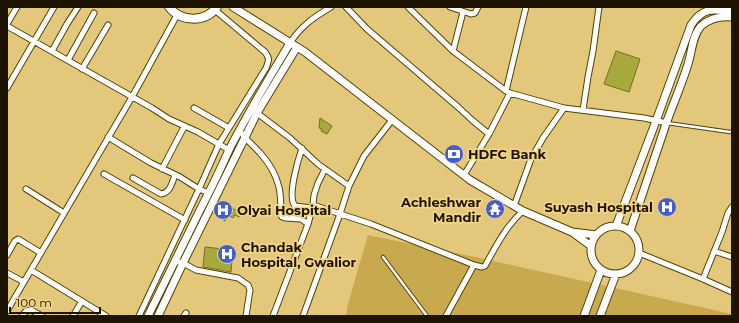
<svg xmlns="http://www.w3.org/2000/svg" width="739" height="323" font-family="Montserrat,sans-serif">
  <rect width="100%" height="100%" fill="#e3c77a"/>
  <path fill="#c9a94d" d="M368 235 480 258 732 314V316H346L348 304Z"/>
  <path fill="#a8a93d" stroke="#707120" d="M616 51 640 59 629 92 604 84Z
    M320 118 332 126 327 134 321 131 322 129 319 128Z
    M223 203 241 213 239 217 235 215 233 218 228 215 225 221 216 215Z
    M205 247 233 250 231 272 203 267Z"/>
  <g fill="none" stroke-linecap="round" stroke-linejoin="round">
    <defs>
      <path id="service" d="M667 123 730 132 732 131
        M383 257 427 316"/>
      <path id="minor" d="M346 7 367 29 458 107 472 120 489 134
        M408 7 453 51 506 91 510 93 564 108 644 118 667 123
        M450 7 471 14 475 13 478 7
        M7 24 17 7
        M7 26 152 108 169 119 198 132 229 150
        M290 43C301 26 314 17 331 7
        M52 51 67 24 78 7
        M453 51 463 12
        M68 60 94 13
        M82 69 108 25
        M7 88 54 7
        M506 91 526 7
        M194 108 229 128
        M583 110 588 77 593 51 599 7
        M257 113 290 138 318 164 349 186
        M240 131C246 140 254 146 261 154 269 163 276 175 279 187 281 196 281 206 281 215L282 217 285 218 301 219 308 224
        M108 137 151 163 180 177 199 189 209 193
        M302 148C298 160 287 197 295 206L312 208
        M162 169 184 127
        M104 174 185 220
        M464 175 489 134 510 93
        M133 178 161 194C170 193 172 183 175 175
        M26 189 64 213
        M313 205 371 224 474 265 482 267 485 266C496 246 506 226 523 211
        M514 206 531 159 543 138 564 108
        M714 251 732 257
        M639 253 703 279 732 292
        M7 255 15 241 18 239 41 253
        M175 261 183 263 196 270 238 278 248 285 250 290 246 316
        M31 270 106 316
        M7 273 24 282
        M703 279 722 232 728 213 732 207
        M7 311 132 97 177 15
        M22 316 26 311 31 310 42 316
        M73 316 82 301
        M139 316 199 189 219 144 266 68C269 60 270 59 265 52L215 10
        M184 316 186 313
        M273 316 308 224 313 205 314 195 318 183 325 169
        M303 316 340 214 349 186 364 156 392 120
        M446 316 474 265"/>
      <path id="tertiary" d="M148 316 201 208C211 189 220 170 229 150 248 113 269 78 290 43
        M158 316 183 263 257 113 297 47"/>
      <path id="secondary" d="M233 7 305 52 470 180 523 211 572 232 591 246
        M616 226 656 121 691 25C702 8 713 8 732 12
        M591 250a24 24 0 1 1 48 0a24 24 0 1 1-48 0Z
        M630 231C642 195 654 160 666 124 673 104 682 84 688 64 692 52 692 36 701 26 710 18 720 16 732 17
        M572 232 596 235
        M584 316 601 270
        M600 316 616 274"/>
      <path id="primary" d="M169 7C181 22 205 23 217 7"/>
    </defs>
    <use href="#service" stroke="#564200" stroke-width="4.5"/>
    <use href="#minor" stroke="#564200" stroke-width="7"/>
    <use href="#tertiary" stroke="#564200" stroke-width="9"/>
    <use href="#secondary" stroke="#564200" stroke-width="9"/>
    <use href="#primary" stroke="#564200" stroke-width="10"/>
    <use href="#service" stroke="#fff" stroke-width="2.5"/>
    <use href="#minor" stroke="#fff" stroke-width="5"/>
    <use href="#tertiary" stroke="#fff" stroke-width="7"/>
    <use href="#secondary" stroke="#fff" stroke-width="7"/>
    <use href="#primary" stroke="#fff" stroke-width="8"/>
  </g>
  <defs>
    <symbol id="bank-disc" viewBox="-11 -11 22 22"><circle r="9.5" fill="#445ed1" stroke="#f1d487"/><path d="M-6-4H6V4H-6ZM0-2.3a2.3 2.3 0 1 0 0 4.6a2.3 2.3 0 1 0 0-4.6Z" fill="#fff"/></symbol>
    <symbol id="hospital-disc" viewBox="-11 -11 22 22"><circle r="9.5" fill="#445ed1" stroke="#f1d487"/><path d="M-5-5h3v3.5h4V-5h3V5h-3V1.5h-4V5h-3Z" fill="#fff"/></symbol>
    <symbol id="temple-disc" viewBox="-11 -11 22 22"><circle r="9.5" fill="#445ed1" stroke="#f1d487"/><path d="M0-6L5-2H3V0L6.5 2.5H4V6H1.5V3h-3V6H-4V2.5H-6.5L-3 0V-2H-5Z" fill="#fff"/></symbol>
  </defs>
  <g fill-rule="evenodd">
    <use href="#bank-disc" x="443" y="143" width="22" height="22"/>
    <use href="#hospital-disc" x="656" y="196" width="22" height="22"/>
    <use href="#temple-disc" x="484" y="198" width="22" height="22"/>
    <use href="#hospital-disc" x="212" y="199" width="22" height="22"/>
    <use href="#hospital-disc" x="216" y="243" width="22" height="22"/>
  </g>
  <g text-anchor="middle" stroke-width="3.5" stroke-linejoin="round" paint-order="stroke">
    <g font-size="13" font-weight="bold" fill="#1c1300" stroke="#f1d487" text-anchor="start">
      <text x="468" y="159">HDFC Bank</text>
      <text x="481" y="207" text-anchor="end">Achleshwar<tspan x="481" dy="15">Mandir</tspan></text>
      <text x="653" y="212" text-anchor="end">Suyash Hospital</text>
      <text x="237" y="215">Olyai Hospital</text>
      <text x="241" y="252">Chandak<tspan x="241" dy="15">Hospital, Gwalior</tspan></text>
    </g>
  </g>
  <rect width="739" height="323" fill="none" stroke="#1c1300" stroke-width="16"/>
  <path d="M10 307v6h90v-6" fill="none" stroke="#1c1300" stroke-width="2"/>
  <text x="16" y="307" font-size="12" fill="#1c1300" stroke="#f1d487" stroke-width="3" paint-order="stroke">100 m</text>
</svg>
